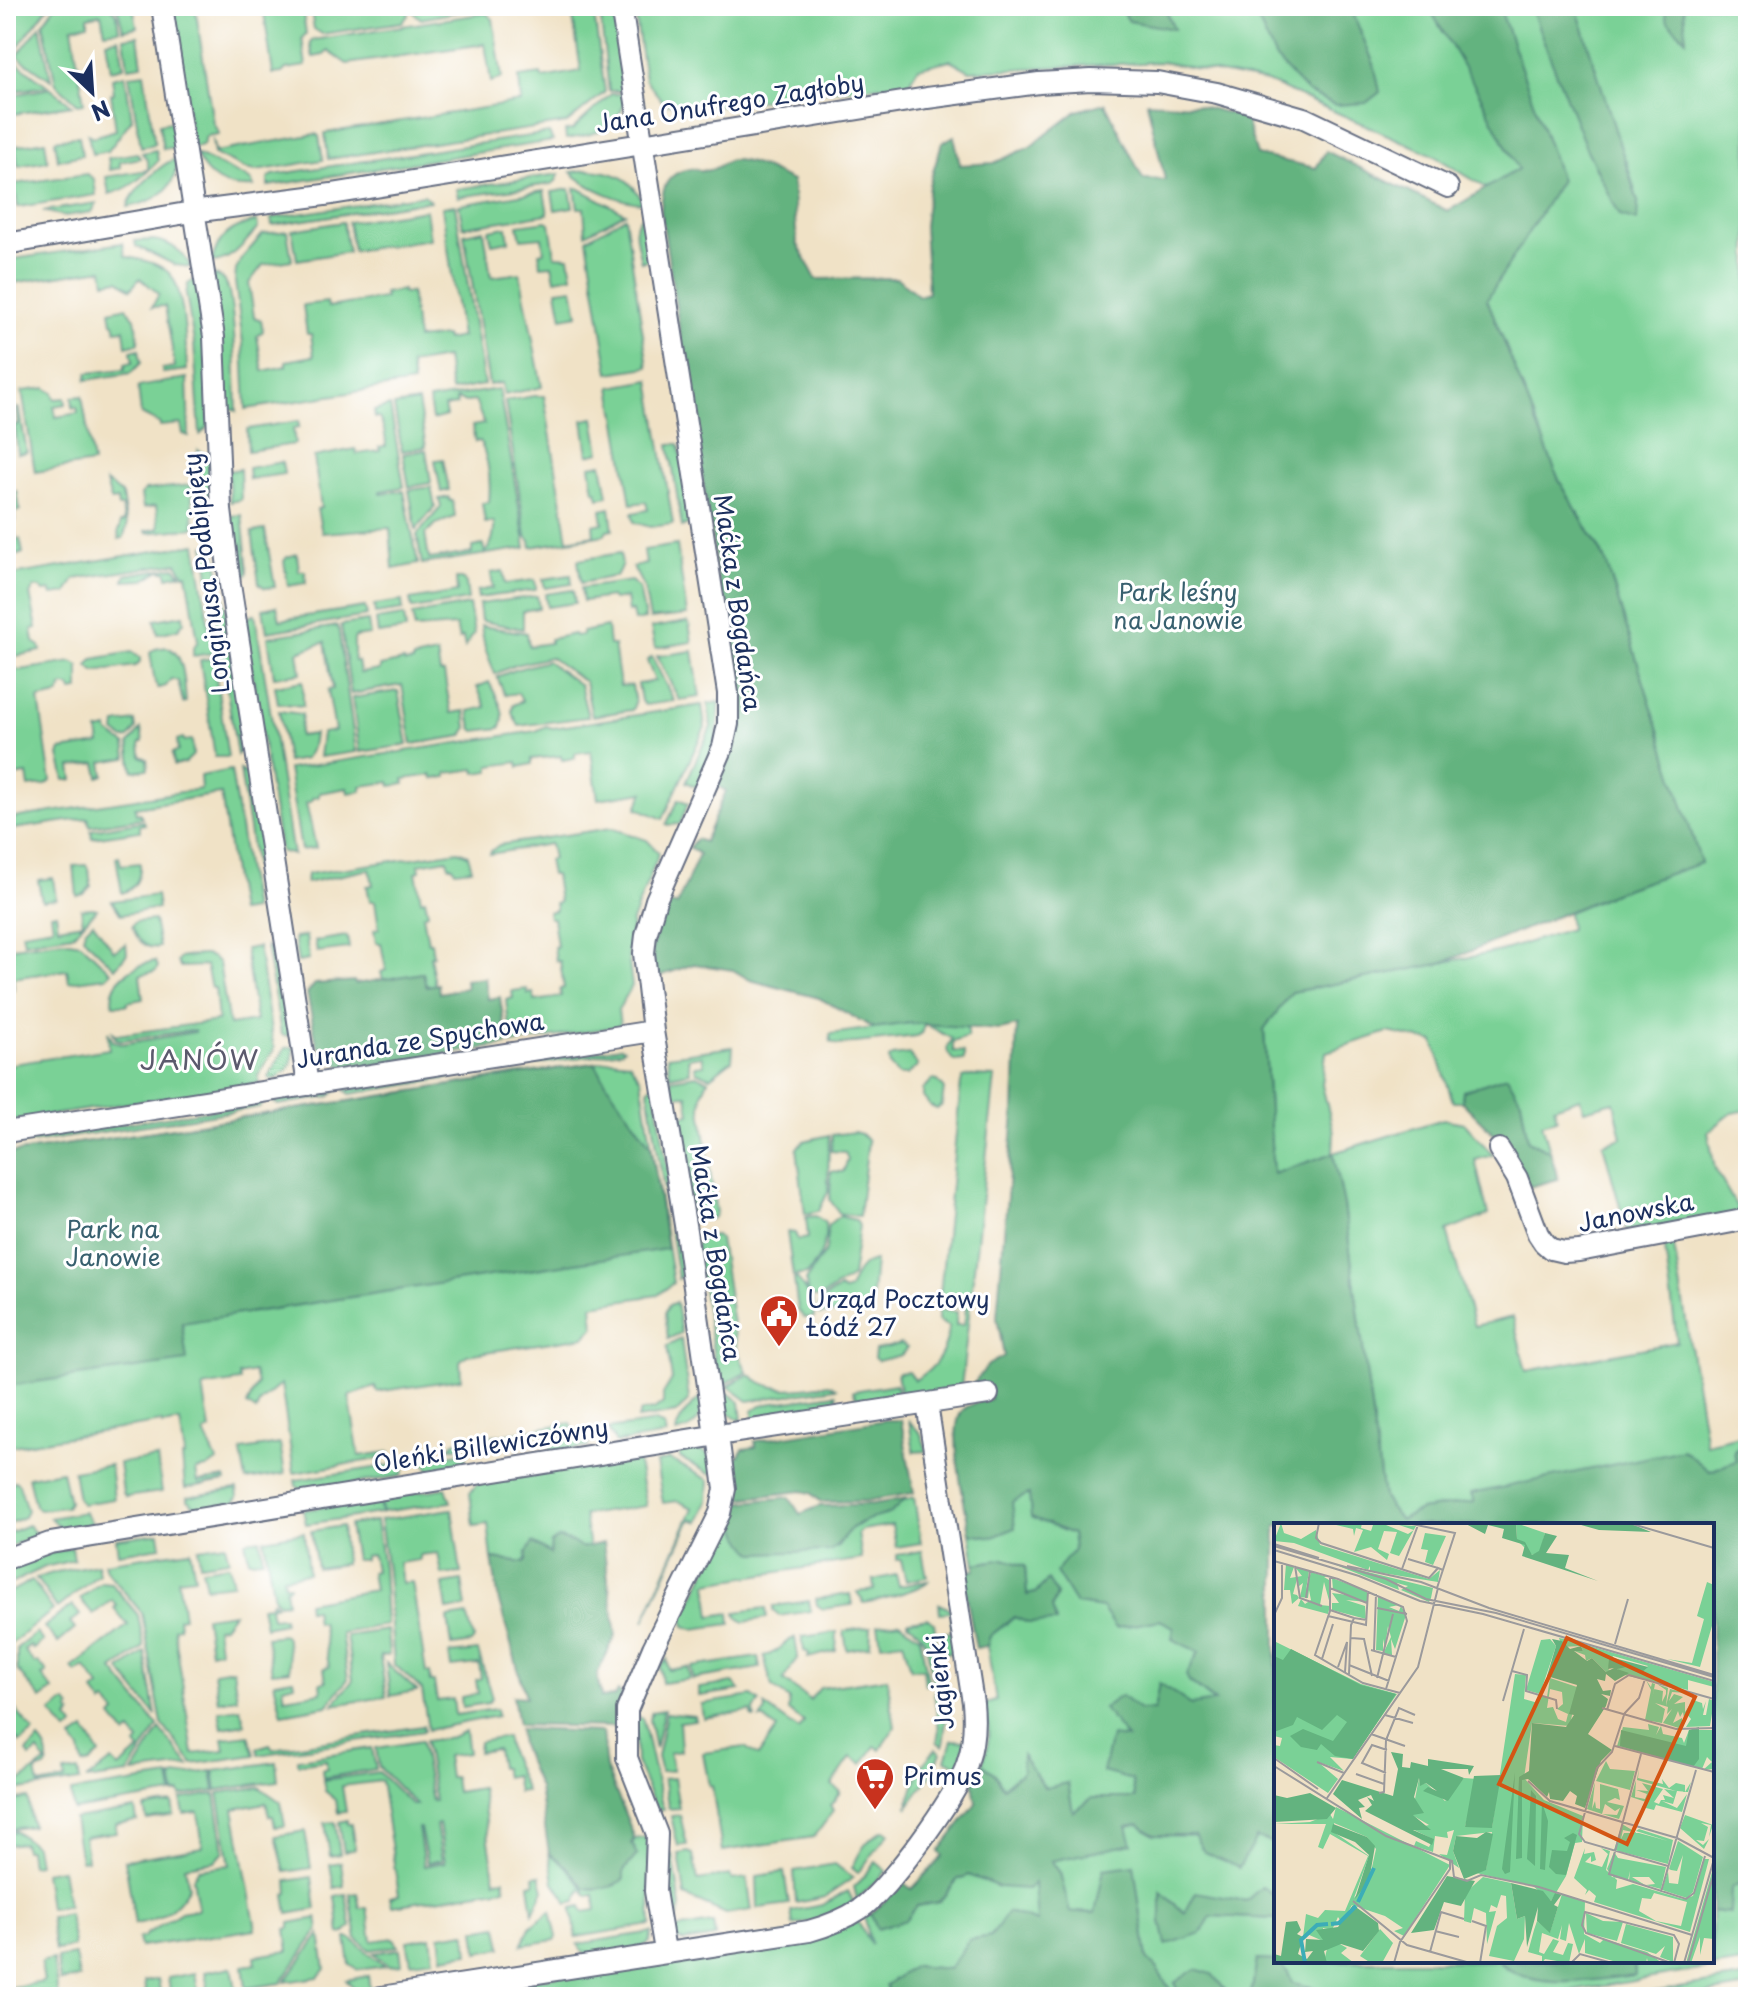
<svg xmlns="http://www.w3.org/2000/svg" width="1754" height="2003" font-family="'Playpen Sans',sans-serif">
  <rect width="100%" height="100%" fill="#fff"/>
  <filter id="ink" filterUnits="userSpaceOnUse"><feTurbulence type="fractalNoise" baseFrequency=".0125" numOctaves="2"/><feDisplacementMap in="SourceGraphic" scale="16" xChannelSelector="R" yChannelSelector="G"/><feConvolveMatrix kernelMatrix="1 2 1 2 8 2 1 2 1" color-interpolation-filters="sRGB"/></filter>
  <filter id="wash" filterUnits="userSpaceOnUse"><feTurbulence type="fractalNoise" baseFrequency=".006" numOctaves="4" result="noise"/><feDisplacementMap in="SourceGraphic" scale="32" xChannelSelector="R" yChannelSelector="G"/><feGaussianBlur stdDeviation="1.8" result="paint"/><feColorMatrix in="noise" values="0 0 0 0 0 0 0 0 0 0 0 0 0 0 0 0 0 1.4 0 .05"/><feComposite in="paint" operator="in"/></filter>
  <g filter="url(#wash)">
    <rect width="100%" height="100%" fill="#f0e2c6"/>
    <path fill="#7ad196" stroke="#4a807a" stroke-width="2" fill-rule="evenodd" d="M6 6H49L13 53 6 48Z
      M55 6H111L117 15 119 30 105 32 101 14 88 17V24L72 27 84 103 78 104 56 84 43 23Z
      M115 6H133L137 27 123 30 119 13Z
      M171 6H195L213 123 219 134 206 136 203 145 193 147Z
      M263 6H302L306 34 302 38 306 66 286 69 282 73 273 74Z
      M310 6H408L409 14 403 22 322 34 314 29Z
      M412 6H489L421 19 414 13Z
      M634 6H1743L1748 25V1110L1732 1113 1708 1132 1715 1169 1741 1214 1637 1232 1626 1229 1603 1144 1622 1138 1614 1102 1584 1110 1580 1098 1554 1107 1557 1119 1542 1123 1550 1151 1528 1141 1521 1100 1463 1091 1462 1102H1453L1434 1042 1388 1032 1326 1052 1322 1085 1334 1133 1333 1153 1443 1119 1464 1123 1493 1155 1475 1160 1488 1215 1447 1231 1474 1326 1513 1317 1526 1371 1677 1342 1664 1241 1673 1240 1706 1444 1743 1435 1746 1442 1734 1451 1736 1461 1710 1471 1471 1494 1475 1502 1420 1510 1400 1520 1383 1499 1344 1205 1333 1154 1273 1175 1264 1029 1292 992 1501 951 1570 929 1568 912 1619 891 1605 559 1559 480 1487 299 1504 199 1431 154 1267 82 1162 62 970 71 950 60 918 68 908 84C877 87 845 88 814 92 763 98 716 113 664 103L645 79ZM1626 160 1638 202 1599 168Z
      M600 12 615 18 625 91H609Z
      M486 13 493 19 502 78 491 82 485 44 347 64 328 51 324 55 313 57 310 43 313 40Z
      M594 14 605 92 567 123 328 159 325 133 521 102 519 77 541 74 542 78 581 71 573 17Z
      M40 26 51 80 17 56Z
      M138 36 142 65 128 67 124 38Z
      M119 38 124 67 111 70 106 41Z
      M15 61 48 86 6 92V73Z
      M144 73 155 144 141 147 129 75Z
      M125 75 132 119 108 151 92 154 88 134 93 137 116 130 111 94 114 93 112 78Z
      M51 88 72 105 6 115V96Z
      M611 94H625C623 128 596 135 566 139L565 131 572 130Z
      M171 122 176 147 163 149 159 124Z
      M549 133 553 141 268 186V179L273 175Z
      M316 134 319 136 323 160 256 171 245 169 214 154 212 139 215 152Z
      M79 136 82 155 58 160 55 140Z
      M45 141 48 161 18 166 15 146Z
      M156 150 158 161C142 177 131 189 109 194L106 177 148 170V161L142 153Z
      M137 153 140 158 120 162V168L110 170 108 158Z
      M195 154 245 177 252 182 254 187C223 189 209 180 195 154Z
      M177 159C177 190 155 202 128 207 130 193 163 161 177 159Z
      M587 170C614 171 632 177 643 203 623 203 585 187 571 172Z
      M87 174 94 179 96 195 18 207 14 184Z
      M559 174 556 181 551 184 458 197 456 189Z
      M575 188H578L625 213 586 234 584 208H578Z
      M570 189 573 207 555 210 552 192Z
      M544 191 548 214 463 227 459 205Z
      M424 195 430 201 272 225 271 218Z
      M97 203 92 212 64 216 43 211Z
      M455 205 484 385 451 391 446 358 410 364 413 383 246 409 243 343 235 282 236 270 241 259 263 234 287 231 292 260 263 265 249 283 254 317 261 320 263 331 257 336 263 371 286 366V361L314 356 311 334H307L303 305 327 302 328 307 385 298 384 293 402 290 403 294 411 292 417 339 445 336 446 340 461 337 442 207Z
      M426 210 430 239 353 251 348 222Z
      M646 214 651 258 641 262C638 245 628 223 646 214Z
      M625 217 648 367 609 373 587 239Z
      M257 221 258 228C245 242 233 261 212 262 217 236 233 226 257 221Z
      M547 221 550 223 555 256 569 257 572 276 555 279 552 265 541 266 539 253 544 252 542 237 521 239 518 225Z
      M343 222 348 252 297 260 292 230Z
      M507 227 509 241 492 244 489 230Z
      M484 230 491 277 520 273 542 387 504 395 502 383 489 385 464 234Z
      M154 240C172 243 182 251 191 267L175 265 136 246 135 241Z
      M123 243 125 256C137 260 155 260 169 273 185 288 186 348 187 370L162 373V369L175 367 165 306 152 307 159 294 140 278 131 289 119 280 105 282 103 269 6 284V260Z
      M213 275C218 276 220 276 224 280 236 294 236 388 237 411L226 407Z
      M196 279 205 334 209 426 200 435 194 343 186 294 188 284Z
      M573 288 578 315 562 318 557 290Z
      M126 307 135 318 139 343 126 346 124 329 116 330 114 323 112 322 110 311Z
      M139 349 141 363 131 373 86 380 88 373 125 369V364L133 362 131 351Z
      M187 378 189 436 183 434 181 424 160 426 159 423 141 414 138 387Z
      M650 380 673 524 650 527 634 522 632 513 648 510 646 502 631 504 611 387Z
      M46 388 53 393 55 399 65 398 66 404 54 406 56 417 78 413 77 407 73 408 72 397 82 396 93 463 35 472 22 391Z
      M499 389 526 548 422 564 417 535 441 507 439 499 449 497 450 501H453L455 517 436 524 425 534 429 559 472 553V547L483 545 485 553C492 544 495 533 494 522L485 523 482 503 489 502C491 481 489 460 480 441L475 442 472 426 484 424 475 401 466 402 456 399 457 405 444 407 446 416 432 420 429 400Z
      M534 396H544L568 540 594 535 593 525 603 523 601 510 610 508 613 529 607 530 604 535 531 547 530 541 526 536 505 401Z
      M418 402 426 447 402 451 394 406Z
      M390 406 404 487 380 491V493L404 491 418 564 393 569 390 528 322 533 317 509 321 508 314 457 355 449 357 454 380 451 379 447 386 446C386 435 384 427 379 418H375L374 411Z
      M17 408H19L27 452 18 454 15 426 19 425Z
      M594 418 600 452 588 455 583 420Z
      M299 421V427L293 428 295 444 248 451 247 429Z
      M669 444H679L694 521 682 527Z
      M198 450 210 457 212 512 202 526Z
      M426 450 431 483 409 487 403 454Z
      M443 459 449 490 441 492 435 460Z
      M282 462 284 474 249 479 248 468Z
      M602 464 608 496 599 498 597 491H594L590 466Z
      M240 469 241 500 230 502 228 471Z
      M106 482 122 495 127 527 123 538 119 539 118 530 120 529V523L124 522 122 507H118L117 500 111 501Z
      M191 485 194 528 147 533 146 531 159 528 156 506 143 508 141 495 145 490Z
      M431 487 435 507 416 530 409 490Z
      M17 491 20 510 14 513 15 523 13 524 16 539H20L23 553 15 556 9 550 6 499Z
      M242 515 248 571 247 575 238 578 230 516Z
      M265 530 275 587 265 588 259 583 252 532Z
      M196 544 213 653 193 656V648L198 641 187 574H184L177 563 75 579 67 593 52 595 51 591 44 592 40 588H34L30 594 37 628 32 629 34 642 40 646 41 651 16 656 6 653V644L11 640 6 633V576Z
      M677 545 687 615 650 619 644 588 633 567 646 564 644 550Z
      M205 546 216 555 221 580 213 581 209 578Z
      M620 553 622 565 616 576 581 583 578 560Z
      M297 554 299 571H305L306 583 288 586 284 561 287 557Z
      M175 567 181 574 168 577 167 572 160 570 144 580 124 581 126 575Z
      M503 571 505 584 535 580 536 590 478 598 477 591 493 588 491 573Z
      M571 575 572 584 545 588 543 579Z
      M456 579H462L466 583 468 600 412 609 410 600 457 592Z
      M631 581 639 588 645 619 634 621 632 611 628 612 626 598 613 600 611 597 583 601 581 588Z
      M223 590 245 746 237 755 212 595 214 592Z
      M573 590 575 603 547 607 545 594Z
      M537 596 539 608 523 611V629L481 621 479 604Z
      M402 601 403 610 375 614 374 605Z
      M469 605 474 633 465 647 463 638 459 639 456 626 415 629 412 615Z
      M277 606 280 620 365 607 367 616 267 632 263 609Z
      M255 614 293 855 280 851 244 620Z
      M183 615 184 622 178 629 158 634 155 620Z
      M404 616 406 630 378 634 376 620Z
      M368 621 370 635 355 637 354 640V661H358L360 673 380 670V666L404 661 405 663 413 662V659L437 654 440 673H444L451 713 465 711 467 728 463 736 412 744 402 685 351 694 341 625Z
      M686 622 689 623 692 642 655 648 651 628Z
      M338 626 356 752 319 757 322 733 335 731 328 690 333 689 325 642 298 652 301 673 274 677 268 637Z
      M481 626 527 633 529 646 550 643V639L574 634 575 636 582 635V632L607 627 609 645H614L620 686 632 685 635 703 632 710 592 716 585 682 550 657 515 665 495 674 485 648Z
      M167 647C186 654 184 685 186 702L183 703 178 681 171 679 166 686 158 688 155 683 150 653 155 649Z
      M693 651 700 697 679 700 657 656Z
      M132 652 140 658V663L135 666 95 672 88 666 93 659Z
      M652 657 674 701 645 705 641 701 638 684 655 681 647 661Z
      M213 658 228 757H215L200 660Z
      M547 661 580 685 588 717 519 726 512 712 513 705 522 701 518 693 505 695 497 677 514 670Z
      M72 662 79 666V690L72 691 70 687 63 686 58 695 39 699 51 781 46 785 29 787 27 774 6 777 7 669 20 670Z
      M303 681V706L278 703 275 686Z
      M489 682C495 695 509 714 500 728L475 731 472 728 469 711 486 707 477 687Z
      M398 691 408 745 360 752 352 698Z
      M720 702 716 743 697 787 686 782 711 727 708 704Z
      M702 705 705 727 663 819 637 808 644 792 598 799 591 751 575 753V758L562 760 561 756 532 759V764L519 767 518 762 490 766V771L476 773 475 769 447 773V777L433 779 432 775 404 779 405 784 391 786 390 782 361 786 362 791 348 793 347 788 319 793V797L312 798V801L306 803 316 848 301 850 288 769 536 731 546 726 553 728Z
      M279 711 302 714 299 736 314 734 312 747 305 759 287 762Z
      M135 721 136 729 129 738 124 739 115 732 116 724Z
      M108 729 109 733 125 744 127 758 102 762 104 775 99 777 96 763 71 767 73 780H65L59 755 61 750 100 744 98 731Z
      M141 729 143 742 140 743 141 756 147 759 148 769 133 771 129 744Z
      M183 738 184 741 192 740 193 755 185 763 174 765 172 753 178 751 177 740Z
      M231 770 253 910 239 912 221 794 135 807 136 814 140 813 142 818 90 826 88 818 6 830V819L201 789 200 776Z
      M240 770 250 776 272 918 264 928Z
      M679 799 688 803 680 824 666 825Z
      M143 821 145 824 140 825V831L92 838 91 830Z
      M611 828 647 840 659 853 632 921 628 953 632 986 618 1010 620 1026 511 1044 506 1000 513 998 512 991 527 989 528 994 533 993 535 1001 561 997 560 989 564 988 560 961H556L554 947 557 946 553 918H549L548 912 556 910 555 903 559 902 555 875H551L548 860 553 859 550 844 490 854 491 851 499 845Z
      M458 851 468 855 472 869 455 871 453 866H449L447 859 419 864 420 871 416 872 421 900 425 899 428 913 423 915 428 942H431L433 955 430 956 435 985 426 986 423 973 383 980 381 972 386 970 381 943H376L374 930 379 928 375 901H370L367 886 373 885 370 869 306 883 307 874Z
      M119 856 121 865 140 863C141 877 136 888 122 893L116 857Z
      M86 865 89 870 91 886 84 894 77 896 74 866Z
      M53 878 56 899 42 901 38 880Z
      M156 895 158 908 121 915 112 901Z
      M93 908 97 909 73 934 24 942 22 932 53 927 51 914 56 913 58 927 83 923 81 909Z
      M154 920 159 947C144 950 137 939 132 926L135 922Z
      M93 922 114 951 126 944 127 954 115 968 83 937 85 930Z
      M306 936 309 960 298 962 294 938Z
      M347 936 349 948 317 952 315 941Z
      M63 940 81 943 111 972 106 977 69 982 67 970 13 978 14 991 6 992V965L10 951 6 948Z
      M266 946 278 955 292 1035 284 1036 281 1034Z
      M258 947 274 1050 258 1076 259 1083 6 1122V1065L109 1049 108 1032 113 1041 121 1044 195 1032 194 1030 123 1040 116 1039 113 1032 117 1035 218 1021 215 988H211L206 966 180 967 177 962 180 958C195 956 208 950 219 963L229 1025 256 1021 245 949Z
      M155 961 158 966 156 971 140 975 143 999 127 1002V1005H113C107 980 134 965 155 961Z
      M911 1023 968 1027 967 1037 953 1042V1051L964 1052V1060L954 1061C945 1051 946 1049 952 1039L927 1025H924L921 1034 917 1036 838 1045 831 1042 830 1034Z
      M294 1047C293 1065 288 1075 270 1080L269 1076 285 1048Z
      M621 1047 624 1049 621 1051 350 1094 345 1090Z
      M733 1047 732 1060 710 1077 696 1071 695 1066 704 1065 702 1056 688 1058 690 1072 670 1076 667 1056Z
      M909 1054 918 1066 907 1075H898L890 1066 889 1059 893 1056Z
      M611 1060 629 1062 641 1079 673 1283 658 1295 592 1305 594 1327 584 1337 467 1355 460 1361 461 1379 377 1392 375 1387 349 1396 359 1456 390 1452V1457L294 1473 281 1384 260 1402 256 1411 247 1405 257 1384 254 1372 239 1375 240 1381 203 1387 210 1430 204 1433 217 1461 207 1468 196 1470 198 1482 225 1478 226 1481 185 1488 182 1457 185 1456 180 1422 163 1425 162 1422 6 1447V1154Z
      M696 1075 708 1080 702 1094 701 1108 716 1213 713 1218 701 1220 692 1216 676 1117 690 1114 687 1095 673 1096 671 1079Z
      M970 1076 995 1077 961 1388 901 1398 897 1373 909 1372 915 1380C937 1368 946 1351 949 1327L938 1321V1310L957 1312 956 1325H964L966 1308 939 1305 961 1083 963 1078Z
      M932 1080 938 1081 944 1088 942 1105 937 1109 930 1106 923 1097V1090Z
      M654 1083 684 1274 678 1279 648 1089Z
      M335 1092 329 1097 278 1105 272 1101Z
      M262 1102 260 1107 6 1147V1142Z
      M854 1132 861 1134 868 1141 859 1216 840 1214 830 1200 831 1171 843 1172 848 1160 845 1152 831 1151 832 1135Z
      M829 1135 828 1192 819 1211 805 1214 797 1148 804 1141Z
      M816 1216 825 1223C827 1244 821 1258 807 1274L793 1276 787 1232 795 1233 798 1240 808 1238 806 1217Z
      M839 1216 856 1220 859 1226 852 1277 821 1297H812L807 1292 806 1280 826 1250 828 1225Z
      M716 1235 720 1239 737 1350 747 1372 725 1384 718 1383 696 1245 704 1236Z
      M875 1261 871 1305 864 1310 819 1315C816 1300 827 1296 839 1289L844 1292 849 1290C854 1277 859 1263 875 1261Z
      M797 1278 813 1302 814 1317 804 1318 798 1310 794 1279Z
      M676 1302 681 1333 668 1339 665 1313 669 1305Z
      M681 1339 689 1400 677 1413 638 1419 640 1412 654 1410 663 1403V1394L672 1379 667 1346Z
      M901 1344 907 1348 901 1355 878 1361 874 1358 875 1350Z
      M749 1374C772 1395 801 1389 829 1384L836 1388 748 1401 728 1386Z
      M896 1384 898 1399 860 1404 853 1391Z
      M728 1393 740 1402 742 1421C729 1414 723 1408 719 1394Z
      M836 1394 837 1399 833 1409 753 1421V1411L761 1405Z
      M703 1397C702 1417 697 1429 676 1433 677 1421 692 1402 703 1397Z
      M909 1421 921 1434 927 1451 914 1452Z
      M656 1422 664 1426 666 1435 616 1443 608 1429Z
      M571 1423 573 1429 449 1448 454 1442Z
      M590 1432 588 1447 554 1452 549 1448 548 1439Z
      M280 1444 285 1474 246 1480 241 1453 243 1450Z
      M698 1450C710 1452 712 1459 714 1470L710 1474 680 1458 679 1452Z
      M466 1452 465 1466 430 1471 422 1459Z
      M157 1458 162 1492 126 1497 123 1493 119 1463Z
      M634 1459 638 1463 646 1506 584 1515 589 1548H581L559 1538 551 1543 550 1554 533 1543 524 1563 492 1559 488 1524 474 1526 470 1493 477 1484Z
      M669 1459 709 1480 708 1501 699 1522 691 1519 644 1621 693 1508 678 1501 663 1503 656 1463Z
      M406 1463 402 1476 304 1491 296 1486 295 1480Z
      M110 1465 114 1499 82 1504 78 1500 73 1471Z
      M62 1471 69 1502 66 1507 39 1510 35 1506 28 1477Z
      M15 1481 19 1484 27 1511 24 1517 8 1524 6 1523V1484Z
      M446 1488 451 1502 382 1512 380 1498Z
      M237 1489 238 1497 234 1502 198 1508 187 1500V1497Z
      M1029 1493 1032 1517 1072 1533C1076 1567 1097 1601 1116 1628L1160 1620 1175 1627 1172 1639 1200 1652 1189 1681 1215 1702 1191 1705 1159 1684 1154 1710H1140L1127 1739 1135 1798H1092L1072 1813 1045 1788 1022 1756V1772L1003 1787 995 1774 982 1764C990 1744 992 1725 982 1705L996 1701 987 1646 990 1636 1015 1617 1055 1622 1052 1607 1057 1595 1035 1593 1027 1596 1025 1566 1004 1559 975 1564 970 1533 993 1537 1012 1501Z
      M914 1497 921 1543 896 1547 892 1525 862 1530 858 1533 862 1559 707 1583 711 1616 730 1613 731 1624 693 1629 685 1626 683 1619 735 1510 743 1539 754 1553 837 1547 850 1529 871 1518 891 1513 902 1501Z
      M379 1499 381 1513 306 1524 303 1510Z
      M452 1509 461 1573 442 1575 438 1553 420 1555V1560L399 1563 402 1583 412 1582 426 1673H429L430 1682H434L437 1701 453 1699 455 1715 496 1709 497 1716 428 1730 422 1690 394 1664 387 1571 380 1520Z
      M84 1512 93 1524 61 1529 50 1518Z
      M376 1521 383 1567 386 1625 341 1633 348 1679 327 1706 282 1714 274 1682 293 1679 294 1684 283 1687 285 1698 321 1692 320 1683 326 1682 324 1668 329 1667 322 1622 316 1623 314 1609 308 1610 307 1602 374 1590 371 1572 375 1571 372 1555 364 1556V1560H355L349 1525Z
      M28 1525 37 1535 6 1548V1534Z
      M342 1526 345 1564 317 1568 311 1531Z
      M304 1532 308 1573 283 1577 284 1584H289V1586L285 1588 287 1602 279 1604 274 1599 264 1539Z
      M159 1533 161 1547 118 1553 116 1539Z
      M260 1539 263 1559 249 1560 245 1541Z
      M225 1544 229 1560 200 1564 198 1548Z
      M72 1547 74 1560 45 1567 6 1586V1569L20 1562Z
      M190 1550 195 1577 178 1579 184 1617 178 1618 179 1627 174 1628 193 1754 225 1750 223 1738 249 1735 255 1755 193 1764 162 1724 142 1613 106 1570 104 1563Z
      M922 1551 927 1577 906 1581 901 1560H897V1555Z
      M97 1564 99 1574 57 1608 36 1578 56 1572Z
      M229 1565 233 1584 206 1587 202 1569Z
      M896 1575 899 1586 928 1581C921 1589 877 1601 864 1603L857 1592 874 1590 873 1580Z
      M32 1580 53 1610 7 1647 6 1594Z
      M462 1581 466 1607 447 1610 443 1584Z
      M101 1582 111 1583 138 1615 144 1647 113 1670 158 1726 128 1774 86 1780 112 1761 119 1768 140 1750 136 1745 139 1741 131 1731 126 1735 112 1717 116 1713 106 1701 103 1704 94 1692 100 1687 85 1667 76 1673 72 1668 128 1625 114 1608 117 1606 112 1600 93 1614 80 1599Z
      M850 1594 852 1605 823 1609 817 1605 816 1599Z
      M272 1601 276 1605 270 1607 272 1618 283 1617 284 1623 265 1627 261 1606 269 1605Z
      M809 1601 811 1611 779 1616 773 1611V1606Z
      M939 1604 952 1610 958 1651 945 1653 942 1633 952 1632 951 1612 940 1613Z
      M72 1605 80 1615 70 1623 75 1629 58 1643 44 1627Z
      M766 1608 767 1618 744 1622 737 1617 736 1612Z
      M233 1613 223 1626 216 1627 219 1650 210 1652 205 1617Z
      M467 1615 474 1639 471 1643 452 1646 448 1618Z
      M928 1618 934 1623 942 1682 933 1683C928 1659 931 1637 908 1623V1621Z
      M900 1622 920 1637 929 1684 925 1685 923 1668 911 1669 903 1641 881 1644 878 1625Z
      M871 1627 870 1646 847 1650 844 1631Z
      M387 1630 389 1655 380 1656 386 1697 333 1705 353 1680 346 1636Z
      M837 1632 836 1651 808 1658 809 1653 804 1651 802 1637Z
      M36 1633 43 1641 33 1649 30 1645 24 1650 35 1664 38 1662 47 1672 42 1676 53 1690 41 1699 17 1670V1648Z
      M284 1635 287 1642 290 1670 272 1672 266 1637Z
      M795 1638 798 1657 783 1680 810 1700 820 1688 887 1678 895 1727 880 1749 875 1746 862 1764 851 1757 832 1785 840 1792 830 1806 834 1810 814 1837 722 1851 712 1786H709L703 1753 745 1747 758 1756 777 1729 764 1719H760L766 1711 765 1706 799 1730 804 1722 788 1711 789 1699 772 1687 764 1656C781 1653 782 1641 795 1638Z
      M478 1651 492 1698 488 1703 462 1707 461 1697 478 1694 476 1680 481 1678 479 1664 451 1667 449 1654Z
      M145 1652 156 1716 120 1670Z
      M758 1657 760 1668 693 1679 691 1667Z
      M667 1659 669 1670 688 1667 690 1679 662 1683 660 1666Z
      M386 1663 417 1691 390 1696Z
      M233 1669 237 1698 218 1701 214 1672Z
      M733 1683 740 1690 699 1696V1688Z
      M942 1689 946 1720 943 1746 937 1742 939 1730 934 1691Z
      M752 1696 760 1702 754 1710 755 1718H753L751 1711 703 1718 701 1704Z
      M63 1703H67L71 1708 69 1710 72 1714 68 1718 74 1726 67 1732 51 1713Z
      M14 1708 34 1732 20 1743 10 1732 14 1728 6 1718Z
      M240 1708 245 1724 222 1728 219 1711Z
      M664 1710 655 1749 649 1719 652 1712Z
      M666 1713 694 1716 695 1720 679 1722 681 1751 669 1753 673 1770 661 1772 657 1757Z
      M635 1714 643 1720 663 1810 657 1811 636 1762Z
      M423 1726 424 1731 259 1755 257 1748 270 1744 273 1749Z
      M160 1729 189 1766 133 1773Z
      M85 1730 100 1754 90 1763 83 1765 80 1750 72 1739Z
      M465 1731 468 1753 446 1756 449 1777H454L456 1792 481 1788 495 1880 504 1879 505 1888 392 1906 390 1897 399 1895 381 1781 342 1786 346 1812 338 1813 336 1800 325 1791 323 1780 379 1772 412 1805H416L379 1767 376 1748 421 1741 432 1801H435L425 1741 452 1737ZM439 1824 445 1862 424 1866 418 1828H420L427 1863 442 1860 436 1825Z
      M506 1737 510 1754 526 1791 518 1792 515 1775 505 1777 503 1768H500L497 1749 478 1752 479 1742Z
      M39 1740C46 1747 52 1759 45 1768L36 1771 39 1785 65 1780 64 1773 78 1771 80 1781 6 1792V1780L10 1777 17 1784 46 1762 38 1751 30 1757 27 1752Z
      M952 1740 966 1741 959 1766 946 1760Z
      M372 1748 376 1769 323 1778 322 1770 327 1768 326 1760 298 1764V1759Z
      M936 1749 941 1753 932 1773 907 1808 919 1769Z
      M276 1762 278 1781 217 1790 214 1771Z
      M212 1771 215 1791 181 1796 180 1793 175 1794 172 1777Z
      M170 1777 173 1794 73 1810 71 1792Z
      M674 1778 679 1808 669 1809 663 1779Z
      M259 1787 281 1802 285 1826 275 1827 273 1816H269L266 1803 234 1809 256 1929 140 1947 138 1938 145 1937V1935L181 1912 198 1909 193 1878 199 1869 230 1865 218 1793Z
      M215 1794 224 1851 215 1861 185 1866 189 1887C175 1910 159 1920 135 1924L125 1860 203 1847 198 1812 184 1814 181 1799Z
      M28 1798 32 1826 6 1830V1802Z
      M172 1803 174 1815 147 1820 144 1808Z
      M135 1809 137 1821 116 1824V1832L84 1837 87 1860 81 1861 74 1819Z
      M680 1815 687 1845 678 1846 671 1816Z
      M347 1820V1824H351L355 1849 344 1852 339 1822Z
      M335 1822 340 1854 330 1856 325 1823Z
      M1139 1824 1154 1835 1256 1837 1276 1844V1897L1262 1887 1246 1901 1196 1893 1186 1913 1161 1894V1920L1167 1945 1211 1916 1276 1919V1961L1257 1960 1252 1990 1247 1997H1231L1212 1974 1174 1983 1181 1997H1175L1156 1968 1147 1960 1134 1865 1095 1913 1069 1912 1060 1873 1051 1860 1131 1844 1127 1827Z
      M884 1830 889 1833 858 1873 852 1868C861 1850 866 1839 884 1830Z
      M15 1831 35 1846 38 1864 31 1865 29 1850H25L23 1843 6 1845V1833Z
      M305 1831 311 1868 285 1872 276 1836Z
      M648 1837 651 1925 576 1937 572 1908 581 1906 583 1912 596 1910 594 1895 587 1896 584 1890H581L576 1901 568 1903 554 1882 549 1853 566 1866 582 1886 594 1889 608 1887 624 1876V1870L635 1849 632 1844 635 1839Z
      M688 1852 693 1854 698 1880 730 1875 732 1880 747 1878 752 1910 726 1914 685 1896 679 1854Z
      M673 1855 681 1907 676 1922 668 1923 663 1887 666 1856Z
      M341 1862 344 1886 334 1888 330 1864Z
      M876 1862 887 1871 857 1899 854 1887Z
      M835 1864 853 1878 825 1897 796 1903 794 1871Z
      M62 1869 68 1906 49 1908 44 1872Z
      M784 1872 789 1904 758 1908 757 1876Z
      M540 1875 544 1890 533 1913 529 1884 535 1883 534 1876Z
      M969 1875 1000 1887 1034 1882 1038 1923 1008 1912 991 1936 969 1940 949 1969 914 1966 886 1985 891 1997H437L858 1922 871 1944 864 1916 871 1914 877 1929 917 1906 939 1902 958 1879Z
      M312 1877 316 1909 288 1914 285 1894 288 1893 287 1881Z
      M1748 1879V1962L1538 1997H1285L1288 1992 1313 1988 1292 1983 1288 1973 1278 1961H1498L1506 1969 1635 1975 1634 1961H1712V1911L1729 1913 1731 1888Z
      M848 1891 853 1901 851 1905 819 1920 793 1925 791 1911 822 1905Z
      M357 1893 360 1908H367L372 1941 394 1938 398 1946 370 1950 357 1939 350 1894Z
      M346 1894 351 1927 345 1933 340 1934 335 1896Z
      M551 1911 557 1937 555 1940 522 1945 530 1927Z
      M69 1914 74 1947 55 1950 50 1917Z
      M317 1918 319 1929 281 1983 246 1988 243 1966 256 1964 255 1956 289 1951 286 1929 290 1928V1923Z
      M713 1923 715 1937 684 1942 674 1938 669 1930Z
      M498 1926 502 1948 478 1952 475 1930Z
      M466 1932 469 1953 443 1957 440 1936Z
      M652 1932 650 1942C636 1953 597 1959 582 1951L578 1944Z
      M320 1934 325 1969 318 1977 285 1982Z
      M431 1937 434 1959 411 1962 407 1941Z
      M346 1938H350L385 1966 358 1970 350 1965Z
      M400 1949 402 1964 389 1966 374 1953Z
      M75 1955 79 1978 60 1981 57 1958Z
      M53 1959 58 1997H6L13 1994 12 1987 44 1982 41 1962Z
      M232 1967 236 1989 209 1994 205 1972Z
      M195 1973 199 1995 171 1997 168 1978Z
      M368 1976 370 1990 354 1989 346 1980Z
      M1748 1977V1987L1691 1997H1622Z
      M158 1979 161 1997H146L144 1982Z"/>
    <path fill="#63b37f" stroke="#3f716e" stroke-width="2" d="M1119 6H1164L1174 29 1129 21Z
      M1251 6H1350L1374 64 1380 92 1366 103 1335 105 1307 92 1276 59Z
      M1428 6H1499L1561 180 1487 299 1559 480 1605 559 1701 863 1619 891 1439 964 1292 992 1264 1029 1273 1174 1333 1153 1344 1205 1383 1498 1400 1520 1420 1510 1474 1502 1471 1494 1683 1450 1710 1471 1736 1461 1734 1452 1746 1442 1748 1444V1879L1731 1888 1730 1913 1712 1911V1525H1276V1844L1256 1838 1239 1868 1204 1852 1194 1835H1154L1139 1824 1127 1827 1132 1844 1051 1861 1060 1873 1070 1912 1095 1913 1104 1869 1134 1865 1147 1959 1156 1968 1175 1997H891L886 1985 914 1966 949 1969 969 1940 991 1936 1008 1912 1037 1922 1034 1883 1027 1889 999 1887 969 1875 958 1879 939 1902 917 1906 906 1920 877 1929 871 1914 894 1892 900 1881 912 1889 943 1856 939 1852 976 1803 973 1783 982 1764 995 1774 1003 1787 1022 1772V1755L1045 1788 1068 1783 1073 1812 1092 1798H1135L1132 1780 1103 1772 1111 1736 1127 1738 1103 1708 1121 1696 1140 1710H1154L1159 1683 1191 1705 1215 1701 1189 1681 1186 1675 1199 1652 1172 1639 1174 1627 1160 1620 1116 1628 1102 1608 1076 1604 1056 1572 1074 1549 1072 1534 1031 1517 1029 1494 1012 1502 1015 1528 993 1537 970 1533C966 1508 946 1428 963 1410 969 1403 982 1402 991 1399L987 1384 972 1386 988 1365 1004 1356 997 1317 1014 1113 1017 1026 1000 1030 911 1023 874 1028 819 998 750 980 733 970 694 964 654 978 652 948 664 904 677 905 699 854 689 847 696 839 704 842 726 791 717 786 733 749 739 714 661 211C662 189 665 173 690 169 696 169 703 172 709 170 717 169 724 161 732 160 752 160 774 173 792 181L797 243 816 279 897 278 919 296 928 293 924 226 929 185 942 143 954 136 960 165 994 163 1030 147 1077 111 1105 103 1143 179 1165 180 1147 102 1196 105 1245 117 1257 155 1316 168 1326 151 1448 211 1518 169 1480 95Z
      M1530 6H1576L1638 202 1637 221 1620 216 1586 148Z
      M1663 6H1684L1686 39 1668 22Z
      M423 973 426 986 438 984 439 993 466 988 465 980 485 978 488 999 500 997 507 1045 345 1070 317 1045 307 993 315 984 354 981 355 984Z
      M595 1063 607 1084 651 1146 667 1249 182 1323 187 1361 6 1386V1154Z
      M1507 1076 1521 1100 1528 1141 1550 1151 1558 1179 1529 1187 1507 1147 1462 1102 1463 1091Z
      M885 1420H901L914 1493 866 1501 821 1502 811 1493 801 1491 737 1499V1458L743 1449 756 1447 755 1441Z
      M789 1497 800 1514 820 1506 874 1504 907 1498C899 1502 896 1511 888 1514 875 1519 862 1519 852 1528 843 1535 840 1545 830 1551L754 1553C740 1542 733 1520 736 1503Z
      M559 1538 572 1542 581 1548 603 1543 616 1635 597 1674 601 1698 615 1696 618 1691 623 1695 615 1727 518 1725 513 1696 526 1697 499 1602 492 1559 524 1563 526 1561 527 1552 533 1543 550 1554 551 1543Z
      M1004 1559 1025 1566 1027 1595 1035 1593 1048 1580 1057 1595 1052 1607 1056 1622 1028 1623 1014 1617 990 1636 987 1646 976 1648 962 1571 975 1570V1564Z
      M519 1729 602 1732 606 1768 634 1836 632 1844 637 1855 624 1870V1879C613 1887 598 1890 585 1888L566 1866 549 1853 539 1788 521 1745Z
      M1262 1887 1276 1897V1919L1211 1916 1201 1933 1166 1945 1161 1921V1892L1185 1913 1196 1892 1246 1901Z
      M1257 1960 1278 1961 1288 1973 1292 1983 1316 1988 1289 1992 1285 1997H1247L1252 1990Z
      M1498 1961H1634L1635 1975C1591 1980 1534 1994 1498 1961Z
      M1195 1969 1212 1974 1231 1997H1181L1174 1983Z"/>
  </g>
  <g filter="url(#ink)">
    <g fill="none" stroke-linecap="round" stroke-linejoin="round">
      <defs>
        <path id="street" d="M162 6 214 337 221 510 230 584 308 1085
          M621 6 728 693V724L723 747 656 900 646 935 644 953 653 1031 686 1231 715 1435
          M6 244 192 212 332 194 927 98 1039 83 1091 80 1157 82 1217 93 1304 118 1448 187
          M6 1132 653 1031
          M1499 1149 1517 1178 1538 1234 1544 1243 1551 1249 1564 1252 1579 1251 1748 1219
          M6 1559 50 1543 718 1435 988 1394
          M665 1951 655 1891 657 1834 627 1758V1710L653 1648 720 1513 725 1489 718 1435
          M381 1997 809 1931C827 1926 845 1919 860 1909 888 1890 957 1796 967 1764 974 1744 975 1724 973 1703L927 1404"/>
      </defs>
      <use href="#street" stroke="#666e82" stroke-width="24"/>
      <use href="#street" stroke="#fff" stroke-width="20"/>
    </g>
  </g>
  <defs>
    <symbol id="civic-pin" viewBox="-11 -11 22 30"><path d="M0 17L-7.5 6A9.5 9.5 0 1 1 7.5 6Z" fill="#c8321e" stroke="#fff"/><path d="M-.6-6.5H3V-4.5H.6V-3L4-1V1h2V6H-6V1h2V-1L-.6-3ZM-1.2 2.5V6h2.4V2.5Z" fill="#fff"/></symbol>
    <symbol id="supermarket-pin" viewBox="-11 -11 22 30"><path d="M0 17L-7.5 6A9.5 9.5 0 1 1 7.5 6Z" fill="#c8321e" stroke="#fff"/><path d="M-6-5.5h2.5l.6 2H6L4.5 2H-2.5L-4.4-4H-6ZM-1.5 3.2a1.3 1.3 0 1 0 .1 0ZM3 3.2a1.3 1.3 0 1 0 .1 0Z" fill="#fff"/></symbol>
  </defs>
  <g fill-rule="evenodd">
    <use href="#civic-pin" x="757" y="1292" width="44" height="60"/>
    <use href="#supermarket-pin" x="853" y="1755" width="44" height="60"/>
  </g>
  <g text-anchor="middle" stroke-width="6" stroke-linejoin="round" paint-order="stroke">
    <g font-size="24" fill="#1b2f5e" stroke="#fff">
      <text transform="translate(730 104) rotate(-9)" y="8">Jana Onufrego Zagłoby</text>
      <text transform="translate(207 573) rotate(-97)" y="8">Longinusa Podbipięty</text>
      <text transform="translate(737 603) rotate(82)" y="8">Maćka z Bogdańca</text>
      <text transform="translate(420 1041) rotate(-9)" y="8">Juranda ze Spychowa</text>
      <text transform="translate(1636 1213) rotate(-11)" y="8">Janowska</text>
      <text transform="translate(715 1253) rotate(81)" y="8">Maćka z Bogdańca</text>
      <text transform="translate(491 1446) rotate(-9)" y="8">Oleńki Billewiczówny</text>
      <text transform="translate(941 1682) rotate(-96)" y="8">Jagienki</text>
    </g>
    <g font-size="24" fill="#38606f" stroke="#fff">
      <text x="1178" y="601">Park leśny<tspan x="1178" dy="28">na Janowie</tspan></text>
      <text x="113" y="1238">Park na<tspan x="113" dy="28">Janowie</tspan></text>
    </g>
    <g font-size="24" fill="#1b2f5e" stroke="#fff" text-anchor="start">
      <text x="807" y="1308">Urząd Pocztowy<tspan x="807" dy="28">Łódź 27</tspan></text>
      <text x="903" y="1785">Primus</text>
    </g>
    <g font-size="28" letter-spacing="2" fill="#5b5a6d" stroke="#fff">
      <text x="200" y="1070">JANÓW</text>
    </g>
  </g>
  <g transform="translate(1274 1523)">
    <rect width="440" height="440" fill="#f0e2c6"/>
    <path d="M7 0 10 10 27 16 42 7 46 22 155 56 166 47 164 59 96 48V43L94 47 20 20 0 18ZM73 0H88L87 5 97 8 99 2 93 0 112 2 134 11 140 7 125 2 142 3 125 33 116 30 123 9 110 8 104 26 115 31 113 37 97 24 80 29 89 7 82 5 80 13 79 6 58 1ZM242 0 271 10 266 29 258 32 243 17ZM151 10 172 13 159 42 151 39 154 27 147 26ZM57 40 159 65 157 75 155 79 127 67 134 63 123 60 125 67ZM12 41 20 44 16 55 28 53 21 44 35 48 32 67 37 49 54 54H50L55 57 56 81 50 59 46 82 56 83 54 91 24 83 27 76 31 81 37 77 35 67 34 75 26 74 29 60 25 63 23 56 19 71 23 72 25 75 18 81 16 67H10ZM58 55 93 68V79L72 77 91 83 92 96 58 87V80H65L58 70 74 72 59 66ZM433 59 440 62V96L426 144 393 136 418 140 430 96 423 93ZM104 73 125 82 115 84 125 88 127 83 132 92 121 126 117 116 118 132 109 131 117 114 114 103 111 125 109 116V128L102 127ZM251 108 295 117 440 159V164L414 157V167L346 151 343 145 356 142 367 149 374 143 339 133 334 146 340 149H332L318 135 312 138 311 132 300 128H309L307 123 288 124 285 115ZM276 116 282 123 266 171 252 167 267 117ZM0 118 87 161 123 171 78 236 56 234 70 248 44 239 64 256 54 270 0 234V222L6 223 8 215 0 213ZM241 151 252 152 250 176 264 180 267 173 273 174 276 155 303 164 296 203 258 200 250 255 270 277 309 293 308 319 301 320 292 353 277 378 259 363 198 349 212 346 218 309 182 313 179 328 185 345 165 331 173 332 180 307 173 309 174 315 161 313 159 329 140 323 142 318 155 324 159 316 138 306 155 302 138 292 145 255 146 262 152 260 171 278 190 255 203 256 191 304H218ZM276 166 288 169 289 181 283 186 294 191 292 199 284 196 279 184 273 185ZM372 157 377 164 378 160 381 161 378 177 380 166 389 168 388 179 392 171V167L383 161 394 165 392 183 396 166 413 170 398 169 395 178 400 171 409 174 400 181 411 179V189L419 177 428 180 429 186 432 178 429 192H432L435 176 440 178 436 203 412 204 417 196 412 190 410 195 409 189 406 194 404 188 399 200 408 195V206L389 200 398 186 393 191 394 184 381 180 391 186 388 200 371 197 377 167ZM374 201 385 204 382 212 387 203 389 211 408 215 410 220 415 207H440V246L429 247 438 239 433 234 428 246 343 223 349 204 375 207ZM332 238 336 246 361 248 356 267 322 258ZM365 245 364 255 389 261 388 256 395 265 402 260 411 262V269L417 259 414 269 403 268 399 281 388 278 403 285 413 271 408 289 382 282 380 287 368 284 372 279 357 274 362 257 361 274 371 276 373 271 362 267 374 268 368 260 389 266 380 279 385 281 387 277H391L389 272 400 275 390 266 402 268 363 257ZM321 259 318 286 321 278 322 285 326 286V261L344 266 346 277 341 275 333 279 350 283 345 296 328 291 343 292 346 285 341 288 331 281 328 291 313 286ZM62 284 176 342 130 413 120 408 129 405 111 393 78 382 68 400 64 394 58 407 49 405V418L33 411 29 414 32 391 44 395 51 387 71 388 94 333 56 311 49 326 44 324 52 301H0L36 299 56 291 59 296ZM60 300 93 314 102 326 95 358 80 375 95 333 61 310ZM411 292 439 302 435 314 437 302 427 300 434 304 430 318 422 317 429 322 435 316 430 326 406 305ZM348 301 363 310 349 307 347 316 350 310H365L394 318 362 308 365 306 399 317 394 341 340 327ZM404 318 429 334 419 369 413 375 388 367 394 348 395 360 404 361 409 332 403 348 397 347 395 346ZM311 325 310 331 320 329 322 337 317 339V333L311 339 328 344 334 331 327 325 336 328 332 347 343 357 342 366 359 361 409 376 419 373 430 336H435L416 409 320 379 322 373 315 367 311 372 313 367 300 355ZM380 370 413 379 407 403 382 398 365 388 368 375 377 376ZM340 329 344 335 392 344 387 366 372 362 381 361 375 354H358L371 362 355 357 356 348 354 357 338 354 333 346ZM440 342V416L430 415 426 432V414L417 440H412ZM209 354 237 360 243 396 251 393 250 416 240 438 215 433 223 403 233 395 232 373 227 372 223 385 217 382 215 389 222 388 213 421 212 390 200 385 197 400 190 398 191 370ZM288 371 311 378 310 411 326 420 330 416 373 429 388 440H374L373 435 372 440H346L311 430V416L305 431 295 400 292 418 286 416 288 402 284 416 268 410 265 429 270 431 279 416 285 418 279 429 289 432 294 420 299 421 295 440 271 436 268 440V433L254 429 260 407 263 398 276 409ZM312 390 329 398 349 399 343 418 313 410ZM352 401 399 414V439L386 434 391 423 382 431 347 420ZM106 406 119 420 108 440H97L86 433ZM66 421 73 425 67 430 80 440 50 438 54 422Z" fill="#7ad196" fill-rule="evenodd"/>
    <path d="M190 0H242L243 16 251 19 258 32 265 28 271 10 283 13 272 30 295 32 291 45 324 58 248 33 251 22 228 15 230 6 214 2 211 11ZM300 0H355L377 9 325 7ZM278 116 288 118 296 126 307 123 309 128H300L313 138 318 135 332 149 340 145 334 146 335 136 325 131 374 144 367 150 357 143 343 146 355 150 341 158 332 151 331 158 323 156 329 168 337 167 336 173 327 171 334 176 332 183 314 211 338 227 327 238 311 285 301 281 303 273 296 268 289 278 276 276 275 269 273 274 254 256 248 257V335L242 336 245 254 255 248 258 200 292 204 300 192 295 191 303 162 273 153 282 123ZM17 126 87 162 122 171 79 236 61 233 47 221 43 227 27 224 16 213 29 206 59 218 73 199 63 192 48 207 23 194 19 202 0 209V133L9 137ZM425 204V236L419 244 346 223 347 207 412 223 415 207ZM117 229 129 231 128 244 136 245 137 239 154 243V236L200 243 195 252 194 246H167L190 255 174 278 149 268 154 264 163 268 152 260 146 263 145 255 140 274 150 290 139 292 157 307H139L160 316 158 322 91 288 98 282 93 274 100 278 97 272 84 277 91 284 85 285 88 296 59 271 68 257 119 273 124 246ZM241 249 236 349 231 351 228 346ZM227 252 218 305 191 304 200 253ZM257 267 262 273 261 343 253 336ZM36 270 62 285 53 296 0 299V272L13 275ZM268 279 274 298 271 347 266 346ZM59 301 93 314 101 323 95 358 81 376 95 332 81 319 57 309ZM212 309 219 311 212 347 190 356 179 328 182 313 203 315ZM299 310 303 312 292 352 282 351 275 344 278 327 293 328 296 319 290 315ZM173 353 201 358 187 383 170 379 160 407 137 410ZM237 360 269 368 277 378 281 370 288 371 280 382 284 384 276 410 263 398 264 384 253 424 251 393 243 396ZM79 382 104 400 105 408 89 428 67 421 50 428 53 440 0 438V431L7 433 12 399 23 398 27 407 23 411 29 414 24 431 33 436 39 428 31 429 32 416 49 417 42 407 64 404Z" fill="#63b37f"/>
    <path fill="none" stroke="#3cadb7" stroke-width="4" d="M84 379 100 345M57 401 65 400 82 383M31 440 27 417 43 402 54 401"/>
    <path fill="none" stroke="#9b9a9c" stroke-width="2" d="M45 0 42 15 47 20 155 55 164 45 169 47M133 0 181 10 163 65M355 0 440 25M0 21 45 35M0 23 112 56 152 76 222 90 440 154M0 27 85 53 146 78 209 91 440 158M134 36 164 45M0 38 64 56 129 84 133 98 112 166M21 43 26 75 48 83M73 43 147 59 215 85 440 152M128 46 144 2M56 54V88L41 132 89 160 126 170M56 65 93 80M32 75 36 48M103 85 133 91M56 87 80 95M0 92 8 75V40M54 93 92 102 94 68M77 115 90 116 98 153M341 121 354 76M97 127 122 134M100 127 102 71M48 136 59 101M75 142 115 158M64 144 73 119 71 149M238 148 253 152 252 168 282 177 283 186M75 151 77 102 80 95 93 97M103 155 119 91M229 178 250 106M328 185 402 206 440 205M333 187 341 161 355 152 440 176M111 192 139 200M349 192 365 175 371 156M350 192 338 229 323 245 305 311 311 319 394 343M97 211 131 223M341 223 440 249M367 231 335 351 412 376 420 370 431 333M0 235 44 266M43 239 70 250M0 243 112 313 178 338 180 354 193 358 207 352 265 364 418 412M112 250 88 240 98 222 113 227M82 251 110 261M254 258 276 278 403 315 440 335M105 270 110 269 112 217 125 185 141 192M53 275 144 144 164 65M387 369 422 247M79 378 133 422 196 440M198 398 212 403 206 440M161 408 185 414M156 429 167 389 190 396M120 440 126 419 176 346V337M297 440 306 431 338 440M397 440 312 410 308 402 311 389 400 412 405 421 400 440M410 440 440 336M414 440 440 350"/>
    <path fill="#d45514" fill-opacity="0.15" stroke="#d45514" stroke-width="4" d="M293 115 421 174 353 321 225 261Z"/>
    <rect width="440" height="440" fill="none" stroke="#1b2f5e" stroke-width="4"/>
  </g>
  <rect width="1754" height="2003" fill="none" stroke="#fff" stroke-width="32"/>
  <g transform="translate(92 92) rotate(155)" stroke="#ffffff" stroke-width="6" paint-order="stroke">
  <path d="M0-6L14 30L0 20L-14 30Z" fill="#1b2f5e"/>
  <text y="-12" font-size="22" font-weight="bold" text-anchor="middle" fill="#1b2f5e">N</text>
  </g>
</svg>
